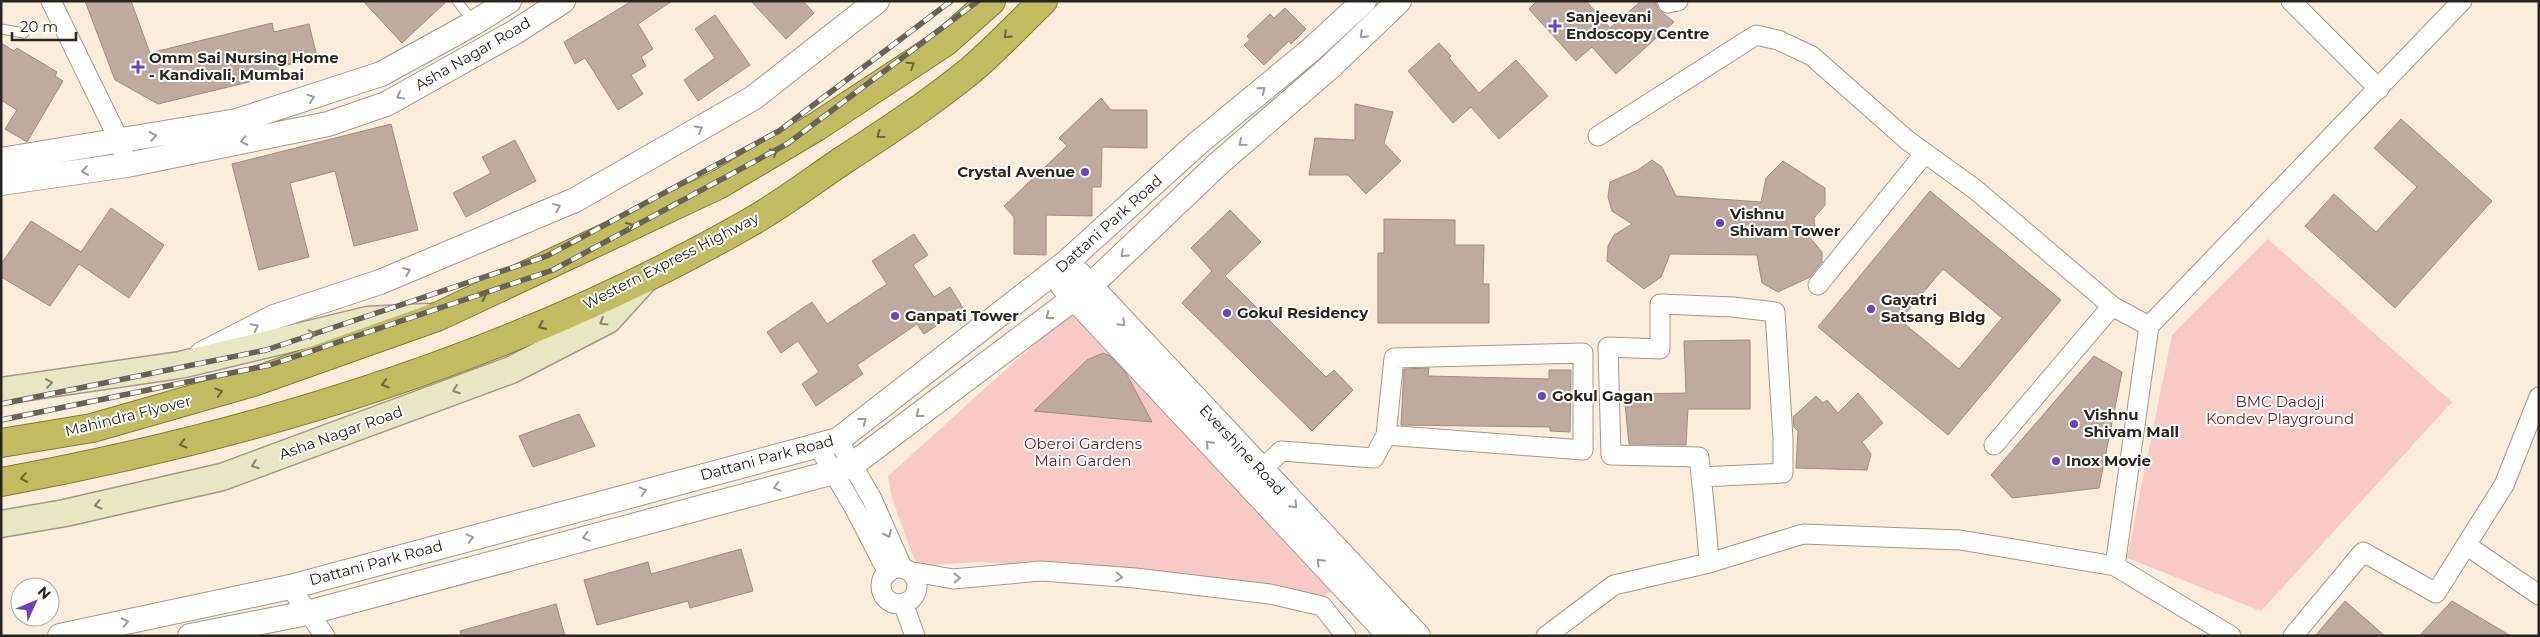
<svg xmlns="http://www.w3.org/2000/svg" width="2540" height="637" font-family="Montserrat,sans-serif">
  <rect width="100%" height="100%" fill="#faeddb"/>
  <path fill="#f9c9c8" d="M2268 239 2452 402 2261 611 2127 558 2172 335Z
    M1091 298 1356 576 1324 596 1145 571 977 562 917 566 892 499 888 476C955 417 1020 353 1091 298Z"/>
  <path fill="#bfaaa0" stroke="#9f8c82" fill-rule="evenodd" d="M85 1H131L150 53 272 23 274 32 309 24 317 57 280 67 282 74 158 104 115 80Z
    M363 1H447L402 43Z
    M632 1H672L638 24 653 49 641 57 646 66 631 75 643 94 618 110 585 58 575 64 564 42Z
    M751 1H803L814 13 786 39Z
    M1537 1H1586L1610 28 1641 1H1655L1658 9 1674 22 1616 74 1592 47 1576 61 1529 9Z
    M1285 8 1306 29 1291 44 1289 41 1264 65 1244 45 1250 40 1247 36 1270 14 1274 18Z
    M715 15 750 65 698 101 684 80 715 58 695 29Z
    M1 43 14 51 17 48 57 72 55 76 63 81 27 142 5 129 17 110 1 100Z
    M1439 43 1451 56 1449 58 1479 93 1516 60 1548 96 1499 139 1471 107 1453 123 1408 71Z
    M1101 98 1111 110H1147V148L1102 147 1101 187H1092V216L1046 215V255L1014 254V217L1004 206 1067 146 1059 138Z
    M1355 104 1393 112 1384 143 1401 161 1366 194 1348 175H1309L1315 138 1355 140Z
    M2401 119 2492 201 2395 308 2305 226 2334 194 2376 232 2417 187 2374 148Z
    M391 124 418 230 354 246 335 171 290 183 309 257 259 270 232 164Z
    M515 140 536 181 466 217 453 193 491 173 482 157Z
    M1652 160 1662 167 1676 196 1761 202 1766 178 1783 161 1825 188V205L1814 218 1815 227 1806 233 1822 252V262L1810 277 1778 292 1762 283 1757 255 1670 254 1661 277 1644 289 1607 261 1608 246 1614 235 1632 224 1612 211 1608 197 1610 182 1638 170Z
    M1930 191 2061 300 1948 435 1818 327ZM1943 269 2002 318 1959 369 1900 320Z
    M111 208 164 245 129 298 79 264 50 306 1 277V264L31 221 81 252Z
    M1230 210 1261 242 1225 276 1326 377 1334 370 1353 390 1312 431 1182 303 1212 271 1191 248Z
    M1384 219 1455 220V245H1484L1483 284H1489V323H1378V253H1384Z
    M914 234 928 255 913 265 934 297 950 287 963 308 924 334 917 324 857 365 863 374 816 406 802 384 819 372 798 341 781 353 767 332 812 302 827 324 887 284 872 261Z
    M1750 340V409H1688L1686 445 1629 444 1624 394 1686 393 1684 341Z
    M1103 353 1110 356 1126 373 1152 422 1034 411 1087 360Z
    M2094 356 2122 372 2099 488 2012 498 1991 475Z
    M1429 368 1428 376 1549 379V370H1571L1570 432 1550 431V427L1401 425 1404 369Z
    M1858 393 1883 423 1862 442 1871 454 1867 470 1796 468 1798 431 1794 427 1793 417 1816 396 1823 403 1827 400 1838 413Z
    M579 414 595 446 533 467 519 436Z
    M741 549 753 591 690 608 688 601 597 625 584 580 648 562 651 574Z
    M2345 601 2385 636H2315Z
    M2452 601 2511 636H2419Z
    M556 604 565 636H461L460 631Z"/>
  <g fill="none" stroke-linecap="round" stroke-linejoin="round">
    <defs>
      <path id="service" d="M457 1 474 23
        M1 29 24 33"/>
      <path id="minor" d="M51 1 120 142 127 165
        M1667 1 1668 3 1678 1
        M2291 1 2379 89
        M1598 136 1756 35 1778 40 1812 56 1907 140 1976 190 2112 306 2149 326 2462 1
        M1818 285 1925 153
        M1583 353V450L1386 435 1394 358Z
        M838 440 872 499 903 569
        M817 444 855 509 888 573
        M1994 445 2112 306
        M1261 471 1281 451 1374 458 1386 435
        M1701 477 1783 473V438L1775 312 1733 307 1660 304V349L1608 347 1611 455 1699 457C1703 493 1707 528 1709 563
        M2466 545 2539 595
        M2115 566 2149 326
        M881 586a18 18 0 1 1 36 0a18 18 0 1 1-36 0Z
        M909 571 953 579 1041 571 1135 578 1270 594 1322 606 1346 636
        M290 587 325 636
        M903 603 915 636
        M1546 636 1614 585 1709 563 1803 534 1960 540 2115 566 2231 636
        M2293 636 2363 552 2436 593 2504 485 2539 397"/>
      <path id="tertiary" d="M1 160 237 121 381 74 474 23 509 1
        M1 183 127 165 328 124 386 104 515 32 563 1
        M1079 274 1418 636
        M1063 286 1390 636
        M202 354 274 317 380 282 575 200 753 98 877 1
        M60 636 290 587 838 440 1068 261 1198 143 1312 49 1364 1
        M190 636 307 613 834 472 852 465 1089 287 1218 164 1329 68 1399 1"/>
      <path id="secondary" d="M1 391 180 365 368 320 426 317
        M1 524 65 513 222 477 511 370 608 320 647 277"/>
      <path id="trunk" d="M1 443 92 428 253 382 439 316 718 185 816 127 945 42 991 1
        M1 482C262 434 518 355 749 223 781 205 811 182 842 161 885 133 931 103 971 70 996 49 1019 24 1043 1"/>
    </defs>
    <use href="#service" stroke="#a49887" stroke-width="11"/>
    <use href="#minor" stroke="#a49887" stroke-width="21"/>
    <use href="#tertiary" stroke="#a49887" stroke-width="26"/>
    <use href="#secondary" stroke="#a49887" stroke-width="29"/>
    <use href="#trunk" stroke="#817c2e" stroke-width="30"/>
    <use href="#service" stroke="#fff" stroke-width="9"/>
    <use href="#minor" stroke="#fff" stroke-width="19"/>
    <use href="#tertiary" stroke="#fff" stroke-width="24"/>
    <use href="#secondary" stroke="#e8e6c3" stroke-width="26"/>
    <use href="#trunk" stroke="#c0bc5f" stroke-width="28"/>
    <defs>
      <path id="rail" d="M1 404 266 350 547 256 779 131 951 1
        M1 420 270 365 553 270 787 144 978 1"/>
    </defs>
    <use href="#rail" stroke="#6a6258" stroke-width="5.5"/>
    <use href="#rail" stroke="#fff" stroke-width="4" stroke-dasharray="11" stroke-linecap="butt"/>
  </g>
  <defs><path id="oneway-chevron" d="M-2-3.5L2.5 0L-2 3.5" fill="none" stroke-width="1.6" stroke-linecap="round" stroke-linejoin="round" transform="scale(1.25)"/></defs>
  <g stroke="#6d683b">
    <use href="#oneway-chevron" transform="translate(1007 35) rotate(136)"/>
    <use href="#oneway-chevron" transform="translate(911 65) rotate(-33)"/>
    <use href="#oneway-chevron" transform="translate(880 135) rotate(144)"/>
    <use href="#oneway-chevron" transform="translate(774 152) rotate(-30)"/>
    <use href="#oneway-chevron" transform="translate(630 226) rotate(-25)"/>
    <use href="#oneway-chevron" transform="translate(483 296) rotate(-25)"/>
    <use href="#oneway-chevron" transform="translate(542 326) rotate(155)"/>
    <use href="#oneway-chevron" transform="translate(385 384) rotate(163)"/>
    <use href="#oneway-chevron" transform="translate(219 392) rotate(-16)"/>
    <use href="#oneway-chevron" transform="translate(183 444) rotate(166)"/>
    <use href="#oneway-chevron" transform="translate(24 478) rotate(170)"/>
  </g>
  <g stroke="#9f9c9a">
    <use href="#oneway-chevron" transform="translate(1363 35) rotate(136)"/>
    <use href="#oneway-chevron" transform="translate(1262 90) rotate(-39)"/>
    <use href="#oneway-chevron" transform="translate(400 96) rotate(151)"/>
    <use href="#oneway-chevron" transform="translate(311 98) rotate(-18)"/>
    <use href="#oneway-chevron" transform="translate(699 129) rotate(-30)"/>
    <use href="#oneway-chevron" transform="translate(153 136) rotate(-10)"/>
    <use href="#oneway-chevron" transform="translate(244 141) rotate(168)"/>
    <use href="#oneway-chevron" transform="translate(1242 143) rotate(139)"/>
    <use href="#oneway-chevron" transform="translate(85 171) rotate(172)"/>
    <use href="#oneway-chevron" transform="translate(557 207) rotate(-23)"/>
    <use href="#oneway-chevron" transform="translate(1124 254) rotate(136)"/>
    <use href="#oneway-chevron" transform="translate(407 271) rotate(-23)"/>
    <use href="#oneway-chevron" transform="translate(1049 316) rotate(143)"/>
    <use href="#oneway-chevron" transform="translate(1122 323) rotate(47)"/>
    <use href="#oneway-chevron" transform="translate(255 327) rotate(-27)"/>
    <use href="#oneway-chevron" transform="translate(919 414) rotate(143)"/>
    <use href="#oneway-chevron" transform="translate(863 421) rotate(-38)"/>
    <use href="#oneway-chevron" transform="translate(1209 444) rotate(-133)"/>
    <use href="#oneway-chevron" transform="translate(777 487) rotate(165)"/>
    <use href="#oneway-chevron" transform="translate(643 491) rotate(-15)"/>
    <use href="#oneway-chevron" transform="translate(1294 505) rotate(47)"/>
    <use href="#oneway-chevron" transform="translate(888 534) rotate(65)"/>
    <use href="#oneway-chevron" transform="translate(586 537) rotate(165)"/>
    <use href="#oneway-chevron" transform="translate(470 538) rotate(-15)"/>
    <use href="#oneway-chevron" transform="translate(1320 562) rotate(-133)"/>
    <use href="#oneway-chevron" transform="translate(1119 577) rotate(4)"/>
    <use href="#oneway-chevron" transform="translate(957 578)"/>
    <use href="#oneway-chevron" transform="translate(125 622) rotate(-12)"/>
  </g>
  <g stroke="#888570">
    <use href="#oneway-chevron" transform="translate(603 322) rotate(149)"/>
    <use href="#oneway-chevron" transform="translate(312 334) rotate(-13)"/>
    <use href="#oneway-chevron" transform="translate(49 383) rotate(-8)"/>
    <use href="#oneway-chevron" transform="translate(456 390) rotate(160)"/>
    <use href="#oneway-chevron" transform="translate(255 465) rotate(160)"/>
    <use href="#oneway-chevron" transform="translate(98 505) rotate(167)"/>
  </g>
  <g fill="#6b44bd" stroke="#fff" stroke-width="2">
    <path d="M1552.5 18.5h5v5h5v5h-5v5h-5v-5h-5v-5h5z"/>
    <path d="M135.5 59.5h5v5h5v5h-5v5h-5v-5h-5v-5h5z"/>
    <circle cx="1085" cy="172" r="5"/>
    <circle cx="1720" cy="223" r="5"/>
    <circle cx="1871" cy="309" r="5"/>
    <circle cx="1227" cy="313" r="5"/>
    <circle cx="895" cy="316" r="5"/>
    <circle cx="1542" cy="396" r="5"/>
    <circle cx="2074" cy="424" r="5"/>
    <circle cx="2056" cy="461" r="5"/>
  </g>
  <g text-anchor="middle" stroke-width="4" stroke-linejoin="round" paint-order="stroke">
    <g font-size="15" font-weight="bold" fill="#29241e" stroke="#fff" text-anchor="start">
      <text x="1566" y="22">Sanjeevani<tspan x="1566" dy="17">Endoscopy Centre</tspan></text>
      <text x="149" y="63">Omm Sai Nursing Home<tspan x="149" dy="17">- Kandivali, Mumbai</tspan></text>
      <text x="1075" y="177" text-anchor="end">Crystal Avenue</text>
      <text x="1730" y="219">Vishnu<tspan x="1730" dy="17">Shivam Tower</tspan></text>
      <text x="1881" y="305">Gayatri<tspan x="1881" dy="17">Satsang Bldg</tspan></text>
      <text x="1237" y="318">Gokul Residency</text>
      <text x="905" y="321">Ganpati Tower</text>
      <text x="1552" y="401">Gokul Gagan</text>
      <text x="2084" y="420">Vishnu<tspan x="2084" dy="17">Shivam Mall</tspan></text>
      <text x="2066" y="466">Inox Movie</text>
    </g>
    <g font-size="15" fill="#29241e" stroke="#fff">
      <text transform="translate(473 54) rotate(-30)" y="5">Asha Nagar Road</text>
      <text transform="translate(1109 224) rotate(-42)" y="5">Dattani Park Road</text>
      <text transform="translate(671 261) rotate(-27)" y="5">Western Express Highway</text>
      <text transform="translate(128 416) rotate(-14)" y="5">Mahindra Flyover</text>
      <text transform="translate(341 433) rotate(-20)" y="5">Asha Nagar Road</text>
      <text transform="translate(1242 450) rotate(47)" y="5">Evershine Road</text>
      <text transform="translate(767 458) rotate(-15)" y="5">Dattani Park Road</text>
      <text transform="translate(376 563) rotate(-15)" y="5">Dattani Park Road</text>
    </g>
    <g font-size="15" fill="#701922" stroke="#fff">
      <text x="2280" y="407">BMC Dadoji<tspan x="2280" dy="17">Kondev Playground</tspan></text>
      <text x="1083" y="449">Oberoi Gardens<tspan x="1083" dy="17">Main Garden</tspan></text>
    </g>
  </g>
  <rect width="2540" height="637" fill="none" stroke="#29241e" stroke-width="5"/>
  <g transform="translate(35 602) rotate(46)"><circle r="24" fill="#ffffff" stroke="#a9a7a5"/>
  <path d="M0-4L9 19L0 12L-9 19Z" fill="#6b44bd"/>
  <text y="-8" font-size="14" font-weight="bold" text-anchor="middle" fill="#29241e">N</text>
  </g>
  <path d="M12 32v8h64v-8" fill="none" stroke="#29241e" stroke-width="2.5"/>
  <text x="20" y="32" font-size="15" fill="#29241e" stroke="#ffffff" stroke-width="4" paint-order="stroke">20 m</text>
</svg>
